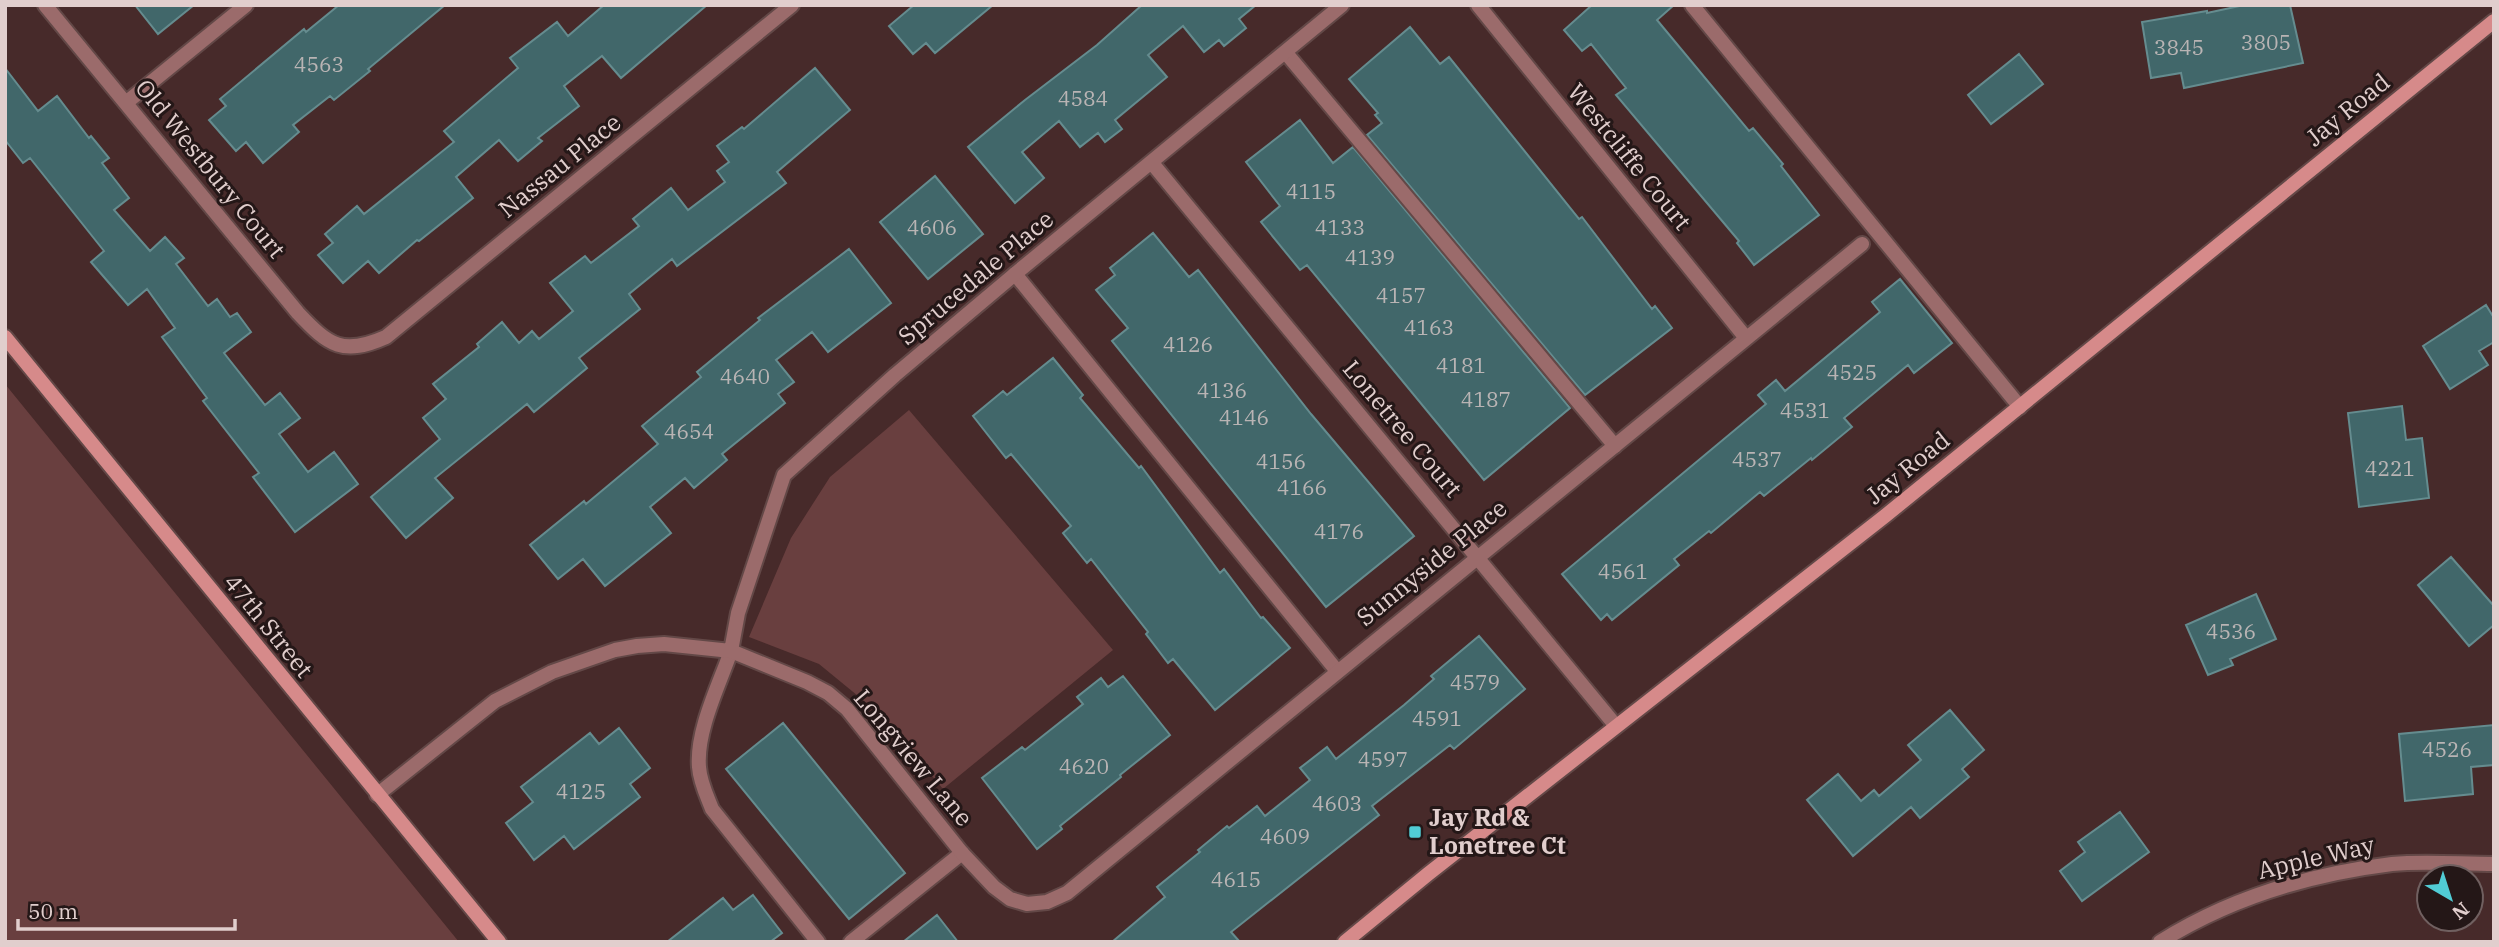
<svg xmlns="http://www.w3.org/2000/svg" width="2499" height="947" font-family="'IBM Plex Serif',serif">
  <rect width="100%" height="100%" fill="#472a2a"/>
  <path fill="#693f3f" d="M5 384 459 942H5Z
    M909 410 1113 650 943 789 880 714 819 664 749 637 791 538 830 477Z"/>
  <path fill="#41676a" stroke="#658c8f" stroke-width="2" d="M135 5H194L158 34Z
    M339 5H445L368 69 370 71 334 100 330 96 293 125 299 132 263 163 246 142 236 151 209 120 226 106 220 99 304 29 306 32Z
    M604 5H707L621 78 602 56 564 86 579 106 538 138 542 141 518 161 499 140 456 177 473 198 419 241 417 240 379 273 368 261 343 283 318 255 333 243 325 234 357 206 364 214 454 142 444 131 518 68 510 58 557 22 568 36Z
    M914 5H993L935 53 926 43 913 54 889 26Z
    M1142 5H1256L1239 19 1246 28 1224 46 1219 40 1204 52 1183 26 1148 55 1167 77 1115 120 1122 129 1105 142 1098 133 1080 147 1059 121 1022 152 1044 178 1015 203 968 147 1025 100 1097 45Z
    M1592 5H1674L1657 20 1749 131 1753 128 1783 164 1781 166 1819 215 1754 265 1737 243 1739 241 1616 95 1626 88 1591 44 1582 51 1564 30Z
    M2244 5H2290L2303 63 2184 88 2181 73 2151 78 2142 22 2207 11V13Z
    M1410 27 1440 64 1449 57 1579 219 1582 217 1652 309 1655 306 1672 328 1585 395 1367 135 1382 123 1375 115 1378 113 1349 79Z
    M2019 54 2043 84 1991 124 1968 95Z
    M5 68 38 111 57 96 89 138 91 136 109 158 102 163 129 198 114 210 150 251 165 237 184 258 176 264 208 306 217 299 230 317 237 313 251 332 224 353 265 405 280 393 300 418 279 434 308 472 334 452 358 484 295 532 253 477 259 473 203 401 207 398 162 337 175 328 147 289 128 305 91 262 104 251 30 158 23 163 5 140Z
    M815 68 850 110 777 172 786 183 677 266 672 259 629 294 640 309 579 358 587 368 534 412 527 404 435 478 453 498 406 538 371 497 440 439 423 418 446 399 433 384 479 347 477 344 502 322 519 343 532 331 539 339 573 311 550 283 585 256 591 263 639 226 633 219 671 188 688 210 725 182 717 171 729 162 717 146 742 127 744 129Z
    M1300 120 1333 163 1353 147 1570 408 1484 480 1307 265 1300 270 1261 222 1280 206 1246 162Z
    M935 176 983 234 928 279 880 222Z
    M1153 233 1189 277 1198 270 1311 414 1414 536 1326 607 1112 341 1128 328 1096 290 1115 275 1110 268Z
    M849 249 891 303 828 352 812 332 776 360 794 382 778 394 785 403 722 454 727 460 694 488 685 478 650 507 671 533 605 586 583 559 558 579 530 545 584 501 586 504 658 444 642 426 701 377 697 372 760 320 758 318Z
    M1900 279 1952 343 1914 373 1908 365 1844 418 1852 427 1812 460 1811 458 1764 496 1760 492 1711 533 1709 531 1674 559 1679 565 1612 620 1607 614 1601 620 1562 574 1766 404 1758 395 1776 380 1785 391 1880 312 1872 302Z
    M2486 305 2494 318V342L2479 351 2488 365 2450 389 2423 346Z
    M1053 358 1083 395 1080 398 1139 468 1141 466 1220 573 1224 569 1261 618 1263 617 1290 648 1215 710 1173 659 1168 663 1146 634 1148 632 1091 559 1087 563 1063 533 1071 526 1011 454 1006 458 973 416 1003 391 1007 395Z
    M2402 406 2406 440 2422 438 2429 498 2359 507 2348 413Z
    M2451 557 2494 606V625L2469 646 2418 585Z
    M2256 594 2276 639 2230 659 2233 665 2208 675 2186 625Z
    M1479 636 1525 689 1454 749 1450 745 1372 806 1379 815 1231 932 1240 942H1112L1165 897 1157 887 1200 852 1198 850 1227 826 1229 828 1257 806 1265 816 1310 780 1300 768 1327 747 1336 759 1404 705 1434 679 1431 676Z
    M1123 676 1170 735 1120 775 1121 777 1060 826 1062 829 1037 849 982 778 1022 747 1025 750 1083 704 1077 697 1101 678 1108 687Z
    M1950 710 1984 750 1962 769 1969 777 1920 818 1911 807 1853 856 1807 800 1838 774 1861 801 1874 790 1879 796 1921 760 1908 745Z
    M783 723 905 873 849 919 726 769Z
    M2494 725V765L2471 767 2473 794 2405 801 2399 734Z
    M619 728 650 768 630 784 640 797 574 849 564 836 534 860 506 823 533 802 521 787 590 733 599 744Z
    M2120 812 2149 852 2082 901 2060 871 2085 852 2078 842Z
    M753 895 782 933 770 942H667L723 898 733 910Z
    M937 915 958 942H903Z"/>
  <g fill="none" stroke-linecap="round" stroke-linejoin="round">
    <defs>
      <path id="lane" d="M1692 5 2020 407
        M1286 53 1615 446
        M1015 274 1337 671
        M731 651C719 685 696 731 699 767 700 782 707 796 712 809L818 942
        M851 942 962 853"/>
      <path id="street" d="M45 5 298 313C329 346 343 356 386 337L792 5
        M1478 5 1746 338
        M127 102 246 5
        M1152 163 1616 726
        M731 651 738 613 784 475 895 375 1015 274 1342 5
        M377 795 495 701 552 672 615 650 637 646 664 644 731 651 807 682 828 693 847 709 962 853 994 887 1010 899 1027 904 1047 902 1067 893C1331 676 1595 459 1862 244
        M2160 942C2230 898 2311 874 2392 864 2425 861 2460 864 2494 864"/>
      <path id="secondary" d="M5 337 499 942
        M1345 942 1428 874 1885 516 2494 21"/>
    </defs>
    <use href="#lane" stroke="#634847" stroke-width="18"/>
    <use href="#street" stroke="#634847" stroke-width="18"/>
    <use href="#secondary" stroke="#634847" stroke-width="18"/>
    <use href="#lane" stroke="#9b6b6b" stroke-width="14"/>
    <use href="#street" stroke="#9b6b6b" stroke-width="14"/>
    <use href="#secondary" stroke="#d68a8a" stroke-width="14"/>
  </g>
  <rect fill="#51ccd5" stroke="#241717" stroke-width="2.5" x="1408" y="825" width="14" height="14" rx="3.5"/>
  <g text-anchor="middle" stroke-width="6" stroke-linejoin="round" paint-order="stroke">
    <g font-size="21" fill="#b9b4b4">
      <text x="2266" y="50">3805</text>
      <text x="2179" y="55">3845</text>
      <text x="319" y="72">4563</text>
      <text x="1083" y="106">4584</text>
      <text x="1311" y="199">4115</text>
      <text x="932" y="235">4606</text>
      <text x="1340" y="235">4133</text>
      <text x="1370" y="265">4139</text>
      <text x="1401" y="303">4157</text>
      <text x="1429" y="335">4163</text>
      <text x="1188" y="352">4126</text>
      <text x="1461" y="373">4181</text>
      <text x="1852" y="380">4525</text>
      <text x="745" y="384">4640</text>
      <text x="1222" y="398">4136</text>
      <text x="1486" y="407">4187</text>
      <text x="1805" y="418">4531</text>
      <text x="1244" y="425">4146</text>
      <text x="689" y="439">4654</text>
      <text x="1757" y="467">4537</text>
      <text x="1281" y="469">4156</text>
      <text x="2390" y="476">4221</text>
      <text x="1302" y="495">4166</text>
      <text x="1339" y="539">4176</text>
      <text x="1623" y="579">4561</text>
      <text x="2231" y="639">4536</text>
      <text x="1475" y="690">4579</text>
      <text x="1437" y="726">4591</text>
      <text x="2447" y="757">4526</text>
      <text x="1383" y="767">4597</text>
      <text x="1084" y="774">4620</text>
      <text x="581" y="799">4125</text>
      <text x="1337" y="811">4603</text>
      <text x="1285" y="844">4609</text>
      <text x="1236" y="887">4615</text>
    </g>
    <g font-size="24" fill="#e1cecd" stroke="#241717">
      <text transform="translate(2348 110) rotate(-39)" y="8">Jay Road</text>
      <text transform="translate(1629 157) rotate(51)" y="8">Westcliffe Court</text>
      <text transform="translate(560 166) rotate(-39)" y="8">Nassau Place</text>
      <text transform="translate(210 169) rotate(51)" y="8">Old Westbury Court</text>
      <text transform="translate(976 278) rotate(-40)" y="8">Sprucedale Place</text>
      <text transform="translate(1402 429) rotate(50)" y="8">Lonetree Court</text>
      <text transform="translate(1908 468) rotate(-39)" y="8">Jay Road</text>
      <text transform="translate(1432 563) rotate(-39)" y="8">Sunnyside Place</text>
      <text transform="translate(268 626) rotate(51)" y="8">47th Street</text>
      <text transform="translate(913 758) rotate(50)" y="8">Longview Lane</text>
      <text transform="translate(2316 858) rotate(-13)" y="8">Apple Way</text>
    </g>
    <g font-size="24" font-weight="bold" fill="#e1cecd" stroke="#241717" text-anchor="start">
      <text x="1429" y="826">Jay Rd &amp;<tspan x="1429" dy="28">Lonetree Ct</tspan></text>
    </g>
  </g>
  <rect width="2499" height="947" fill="none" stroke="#e1cecd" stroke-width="14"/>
  <g transform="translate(2450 898) rotate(141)"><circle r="33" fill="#241717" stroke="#706060" stroke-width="2"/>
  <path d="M0-5L12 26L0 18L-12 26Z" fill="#51ccd5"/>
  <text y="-10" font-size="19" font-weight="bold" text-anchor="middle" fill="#e1cecd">N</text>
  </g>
  <path d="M18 919v10h217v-10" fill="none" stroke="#e1cecd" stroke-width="3.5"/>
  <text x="28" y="919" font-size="21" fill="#e1cecd" stroke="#241717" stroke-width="5" paint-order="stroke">50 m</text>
</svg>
